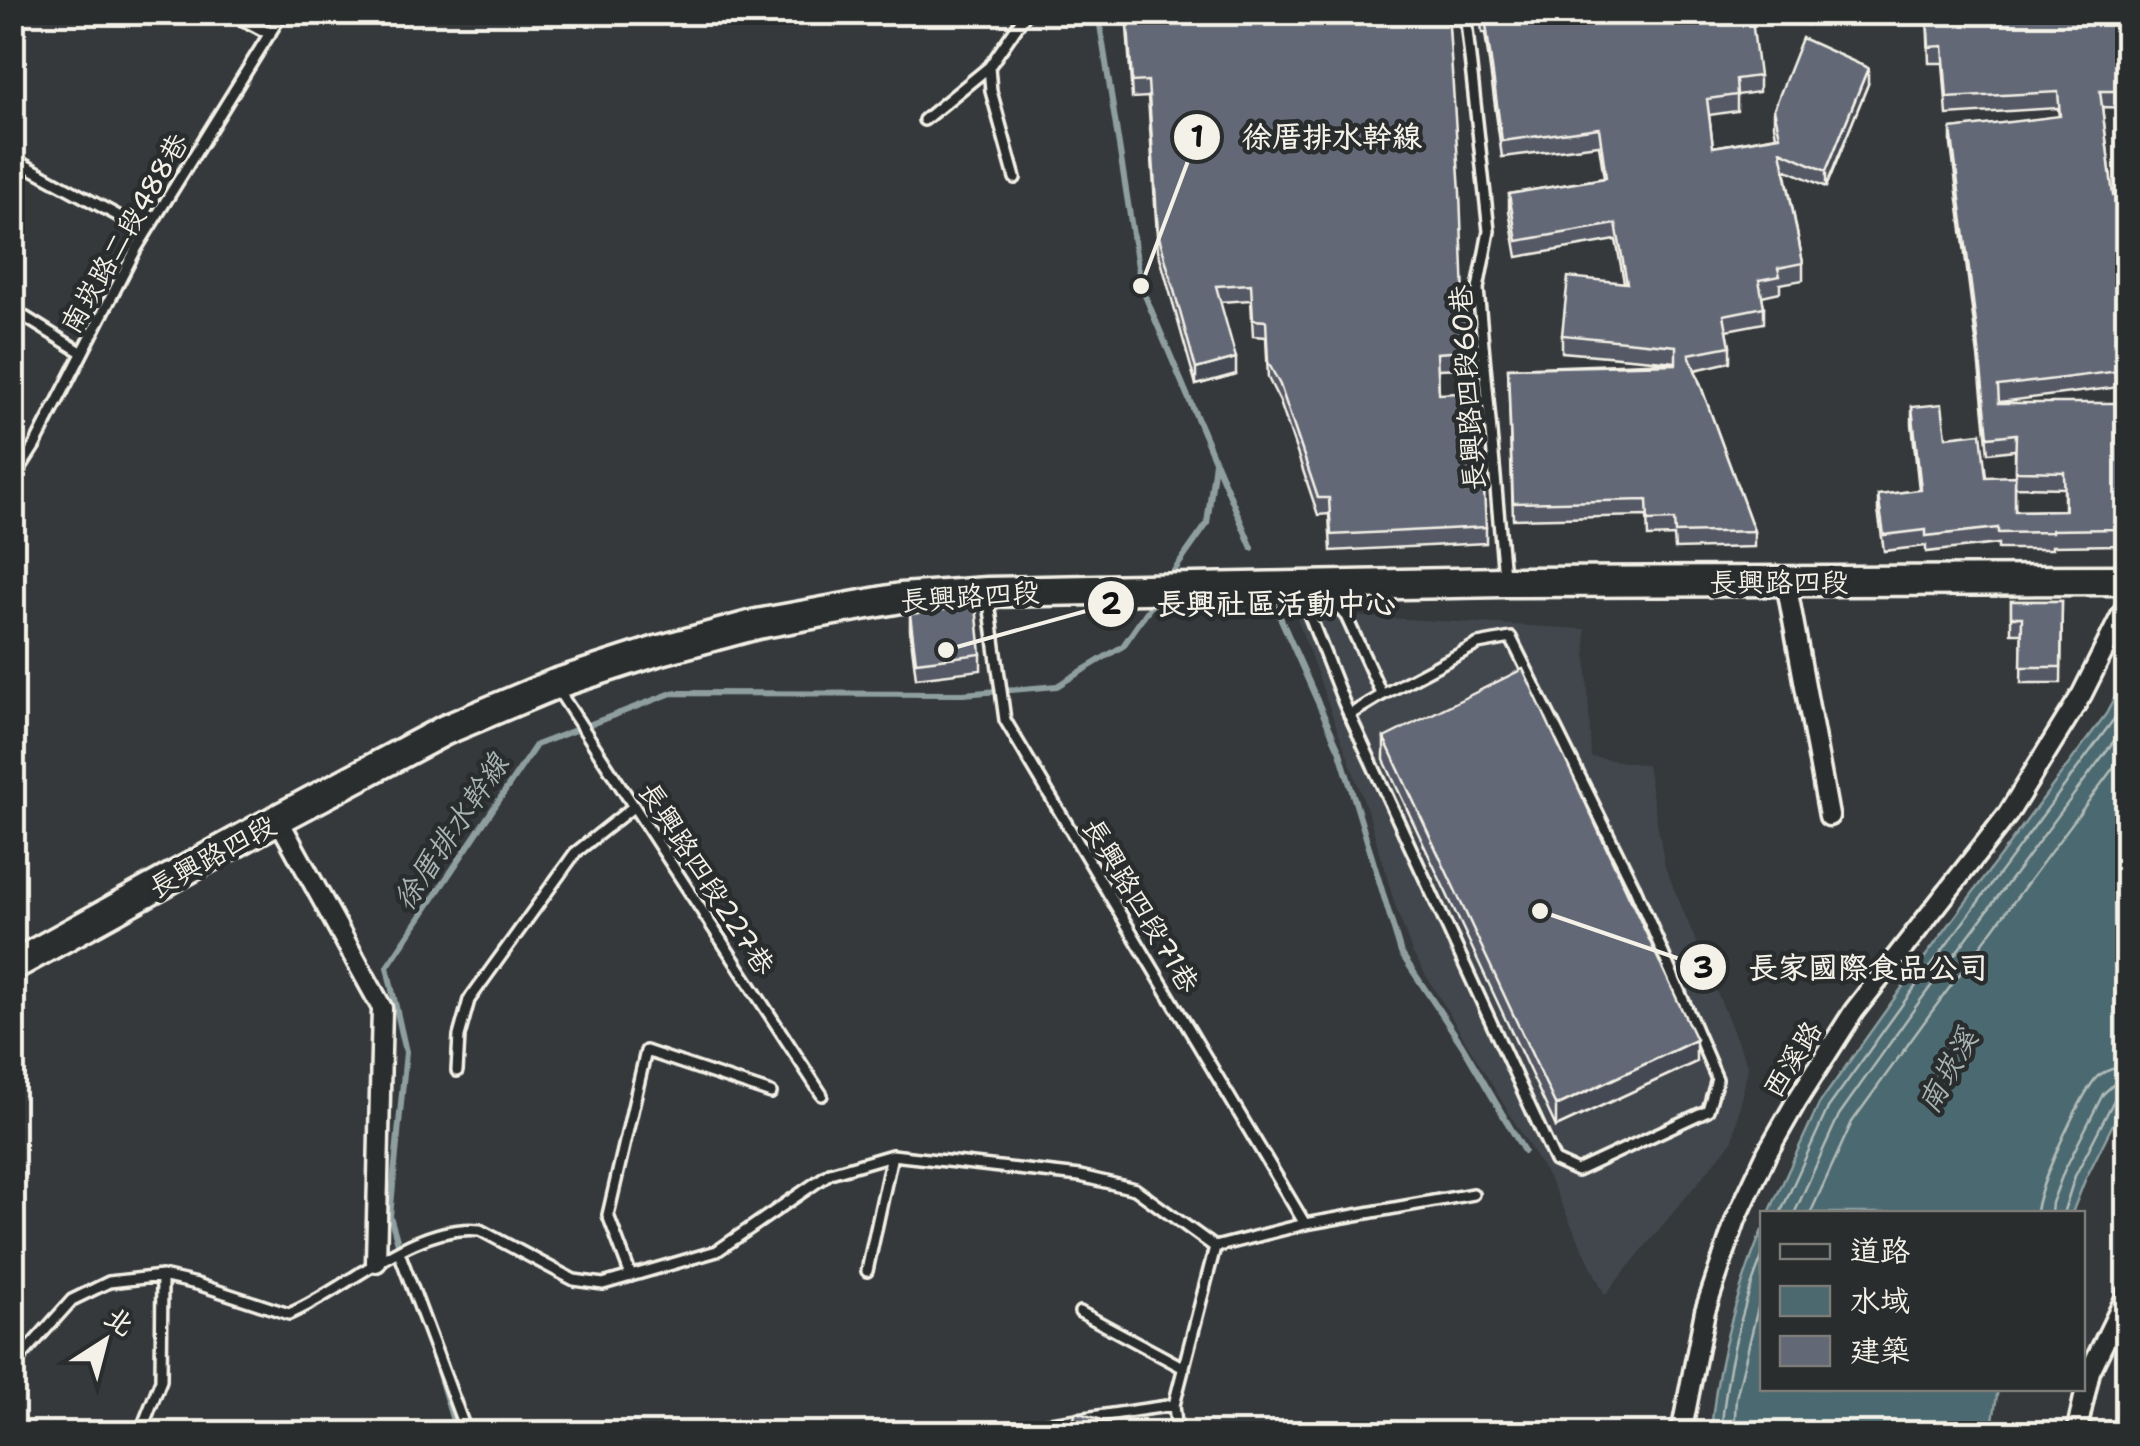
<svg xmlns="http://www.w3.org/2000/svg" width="2140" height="1446" font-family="'Shantell Sans','LXGW WenKai TC',sans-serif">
  <rect width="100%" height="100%" fill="#35393c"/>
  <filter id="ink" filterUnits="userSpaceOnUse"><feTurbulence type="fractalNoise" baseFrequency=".01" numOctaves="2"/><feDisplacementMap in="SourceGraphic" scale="20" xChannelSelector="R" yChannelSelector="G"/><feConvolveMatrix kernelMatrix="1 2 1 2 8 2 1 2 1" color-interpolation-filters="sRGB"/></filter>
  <g filter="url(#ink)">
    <path fill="#42474d" d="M1295 613 1585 629 1591 757 1647 765 1665 867 1748 1067 1733 1140 1605 1295 1552 1184 1412 952 1395 905 1369 815Z"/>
    <path fill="#4c6970" stroke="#8f9fa0" stroke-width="2.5" d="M2127 674V1096L2085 1180 2072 1213H1769L1819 1104 1899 992 2106 714Z
      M1762 1230V1388L1998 1389 1991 1433H1711C1716 1364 1736 1295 1762 1230Z"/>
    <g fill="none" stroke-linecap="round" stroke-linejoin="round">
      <path stroke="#b1bbb8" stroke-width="2.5" d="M1780 1214 1828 1108 1907 998 2114 719 2128 695
        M1794 1214 1839 1115 1917 1005 2128 722
        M1810 1214 1852 1122 1930 1014 2128 748
        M2036 1214C2036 1191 2081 1092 2098 1076 2107 1069 2116 1067 2128 1066
        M2051 1214 2052 1203 2064 1171 2103 1094 2114 1084 2128 1081
        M2063 1214 2075 1176 2114 1100 2119 1095 2128 1094
        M1721 1434C1726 1374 1740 1312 1762 1257
        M1734 1434 1736 1398 1762 1291"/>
      <path stroke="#8f9fa0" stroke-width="6" d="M1098 12 1141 286 1252 548
        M1169 578 1207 524 1215 462
        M1276 608 1340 752 1401 953 1462 1045 1524 1151
        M400 1250 390 1216 406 1052 387 967 536 745 672 693 963 694 1057 686 1123 646 1157 597
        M431 1348 457 1434"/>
      <defs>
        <path id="lane" d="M228 12 270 34
          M1465 12 1489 231 1478 289 1504 576
          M989 67 1027 12
          M924 120 989 67 991 91 1015 178
          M12 158 146 231
          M12 309 81 352
          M12 481 35 445 136 249 283 12
          M1316 584 1346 616 1382 695 1478 644 1511 638 1634 886 1717 1079 1708 1110 1577 1171 1555 1161 1344 703 1309 614Z
          M988 595 1005 720 1305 1224
          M556 687 822 1095
          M1349 715 1382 695
          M457 1071 459 1036 469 1000 575 853 633 807
          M1215 1247 1305 1224 1473 1194
          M399 1252 467 1434
          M867 1271 892 1155
          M631 1276 608 1215 646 1051 771 1093
          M1080 1312 1184 1368
          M12 1367 72 1300 109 1282 162 1276 197 1284 289 1314C347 1290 413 1223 480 1230L574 1280 603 1284 717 1251 830 1173 892 1155 1080 1176 1135 1189 1215 1247
          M142 1428 161 1380 162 1276
          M975 1434 1174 1405
          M1177 1434 1174 1405 1215 1247"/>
        <path id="street" d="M1786 582 1829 816
          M278 819 382 1008 376 1262
          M1681 1434 1705 1311 1736 1219 1767 1153 1796 1102 1854 1011 2008 814 2082 694 2128 602
          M2076 1434 2090 1371 2128 1293"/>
        <path id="secondary" d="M12 966 278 819 445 730 555 684 657 651 757 624 901 598 987 592 1504 582 2128 580"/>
      </defs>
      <use href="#lane" stroke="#f4f1e8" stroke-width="16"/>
      <use href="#street" stroke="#f4f1e8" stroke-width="25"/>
      <use href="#secondary" stroke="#f4f1e8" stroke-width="35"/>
      <use href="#lane" stroke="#2a2d2e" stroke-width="9"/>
      <use href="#street" stroke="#2a2d2e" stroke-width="18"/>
      <use href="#secondary" stroke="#2a2d2e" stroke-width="28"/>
    </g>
    <path fill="#545965" stroke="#f4f1e8" stroke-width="2.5" fill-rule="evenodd" d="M1126 12H1448L1466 368 1438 369 1439 394 1486 527V543L1331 551 1329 514 1318 515 1280 402 1268 378 1266 337 1253 336 1251 300 1220 302 1236 374 1196 385 1158 250 1148 97 1132 98Z
      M1480 12H1558L1559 15 1759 76V92L1737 95V111L1709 115 1713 147 1776 136 1774 125V109L1868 84 1826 187 1785 169 1803 263V280L1780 284V292L1762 296 1764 307V323L1727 330 1730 346V362L1695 370 1754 531V547L1675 549 1674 536 1648 537 1647 516 1513 519 1508 368 1676 362 1562 352V335L1624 282 1616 240 1517 257 1509 211V194L1604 178 1599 145 1502 157 1485 33H1482Z
      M1773 12H1812L1807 25Z
      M1927 12H2128V108L2102 107 2113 195 2128 193V386L1999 402V403L2120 442H2128V529H2122V545L2052 546V549H1998V544L1926 552V546L1884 551 1878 511V495L1919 490 1912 424V407L1946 437 1986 477 2015 487V450L1988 453 1978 356 1951 145V129L2059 117 2058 108 1947 115 1943 63H1929ZM2015 487 2064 488V510L2015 511Z
      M2011 601H2062L2061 683H2021L2022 633H2011Z
      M910 614 981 654V670L916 678 910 630Z
      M1384 738 1696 1062 1556 1127 1384 760Z"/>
    <path fill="#454953" stroke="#f4f1e8" stroke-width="2.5" d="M1868 68V84L1826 187V171Z
      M1236 358V374L1196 385V369Z
      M1696 1040V1062L1556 1127V1106Z"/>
    <path fill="#626876" stroke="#f4f1e8" stroke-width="2.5" d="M1127 12H1448L1460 192 1466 351 1437 353 1439 394 1479 392 1486 527 1331 535 1329 498H1318L1280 385 1268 362 1266 321 1253 320 1251 284 1216 286 1236 358 1196 369 1158 233 1148 81 1132 82Z
      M1481 12H1558L1559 15 1580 12H1751L1759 76 1736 79 1737 95 1707 99 1713 147 1780 136 1774 109 1802 38 1868 68 1826 171 1781 151 1803 263 1778 268 1780 276 1759 280 1764 307 1724 315 1730 346 1689 354 1754 531 1675 533 1674 520 1648 521 1647 500 1513 503 1508 368 1676 364V346L1562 335 1568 277 1627 283 1616 224 1517 241 1509 194 1606 178 1599 128 1502 141 1485 17H1482Z
      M1927 12H2128V91H2100L2113 195 2128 193V370L1998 386 1999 403H2120V442H2128V513H2122V529L2052 530V532L1998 533V528L1926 536V530L1884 535 1878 495 1921 490 1912 407 1942 404 1946 437 1981 433 1986 477 2015 476V511L2065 510 2064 472 2015 471 2016 434 1988 437 1978 340 1951 129 2060 116 2058 92 1947 98 1943 46 1929 47Z
      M2011 601H2062L2061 667H2021L2022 617H2011Z
      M976 606 981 654 916 662 910 614Z
      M1523 669 1696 1040 1556 1106 1384 738Z
      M1076 1412 1099 1419 1094 1434H992L1073 1421Z"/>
  </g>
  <g text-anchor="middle" stroke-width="9" stroke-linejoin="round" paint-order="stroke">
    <g font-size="28" fill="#f4f1e8" stroke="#2a2d2e">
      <text transform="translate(124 233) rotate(-60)" y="10">南崁路二段488巷</text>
      <text transform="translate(1467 388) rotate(-94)" y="10">長興路四段60巷</text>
      <text x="1779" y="592">長興路四段</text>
      <text transform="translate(970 596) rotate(-4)" y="10">長興路四段</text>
      <text transform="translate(212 856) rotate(-29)" y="10">長興路四段</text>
      <text transform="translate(707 878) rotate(57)" y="10">長興路四段227巷</text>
      <text transform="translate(1141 905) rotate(59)" y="10">長興路四段71巷</text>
      <text transform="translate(1792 1059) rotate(-58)" y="10">西溪路</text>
    </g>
    <g font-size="30" font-style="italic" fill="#a8b4b2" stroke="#2a2d2e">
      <text transform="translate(451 832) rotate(-56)" y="10">徐厝排水幹線</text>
      <text transform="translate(1948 1071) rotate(-61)" y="10">南崁溪</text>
    </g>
  </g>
  <path fill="none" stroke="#f4f1e8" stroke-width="4" d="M1141 286L1197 137M946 650L1111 604M1540 911L1703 967"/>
  <g fill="#f4f1e8" stroke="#2a2d2e" stroke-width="4">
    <circle cx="1141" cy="286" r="10"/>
    <circle cx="946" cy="650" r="10"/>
    <circle cx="1540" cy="911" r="10"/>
    <circle cx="1197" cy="137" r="25"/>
    <circle cx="1111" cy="604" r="25"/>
    <circle cx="1703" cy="967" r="25"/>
  </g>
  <g font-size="30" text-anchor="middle" font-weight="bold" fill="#111">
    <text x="1197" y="147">1</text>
    <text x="1111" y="614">2</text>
    <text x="1703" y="978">3</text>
  </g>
  <g font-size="30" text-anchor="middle" font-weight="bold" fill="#f4f1e8" stroke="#2a2d2e" stroke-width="9" stroke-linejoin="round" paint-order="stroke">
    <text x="1332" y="147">徐厝排水幹線</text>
    <text x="1276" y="614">長興社區活動中心</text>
    <text x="1868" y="978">長家國際食品公司</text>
  </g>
  <rect width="2140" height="1446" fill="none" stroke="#2a2d2e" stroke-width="50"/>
  <rect x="25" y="25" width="2090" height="1396" fill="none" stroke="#f4f1e8" stroke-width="4" filter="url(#ink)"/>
  <rect x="1760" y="1211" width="325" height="180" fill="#2a2d2e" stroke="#7b7b78" stroke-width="2.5"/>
  <rect x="1780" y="1244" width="50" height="15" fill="#2a2d2e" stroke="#7b7b78" stroke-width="2.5"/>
  <text x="1850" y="1261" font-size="30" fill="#f4f1e8">道路</text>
  <rect x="1780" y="1286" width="50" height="30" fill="#4c6970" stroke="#7b7b78" stroke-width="2.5"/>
  <text x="1850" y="1311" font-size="30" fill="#f4f1e8">水域</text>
  <rect x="1780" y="1336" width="50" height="30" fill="#626876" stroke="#7b7b78" stroke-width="2.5"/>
  <text x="1850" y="1361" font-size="30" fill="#f4f1e8">建築</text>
  <g transform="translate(105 1341) rotate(36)" stroke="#2a2d2e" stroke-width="8" paint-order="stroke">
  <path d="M0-8L18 38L0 25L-18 38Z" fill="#f4f1e8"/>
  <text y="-15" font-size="28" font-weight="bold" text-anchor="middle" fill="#f4f1e8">北</text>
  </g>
</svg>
